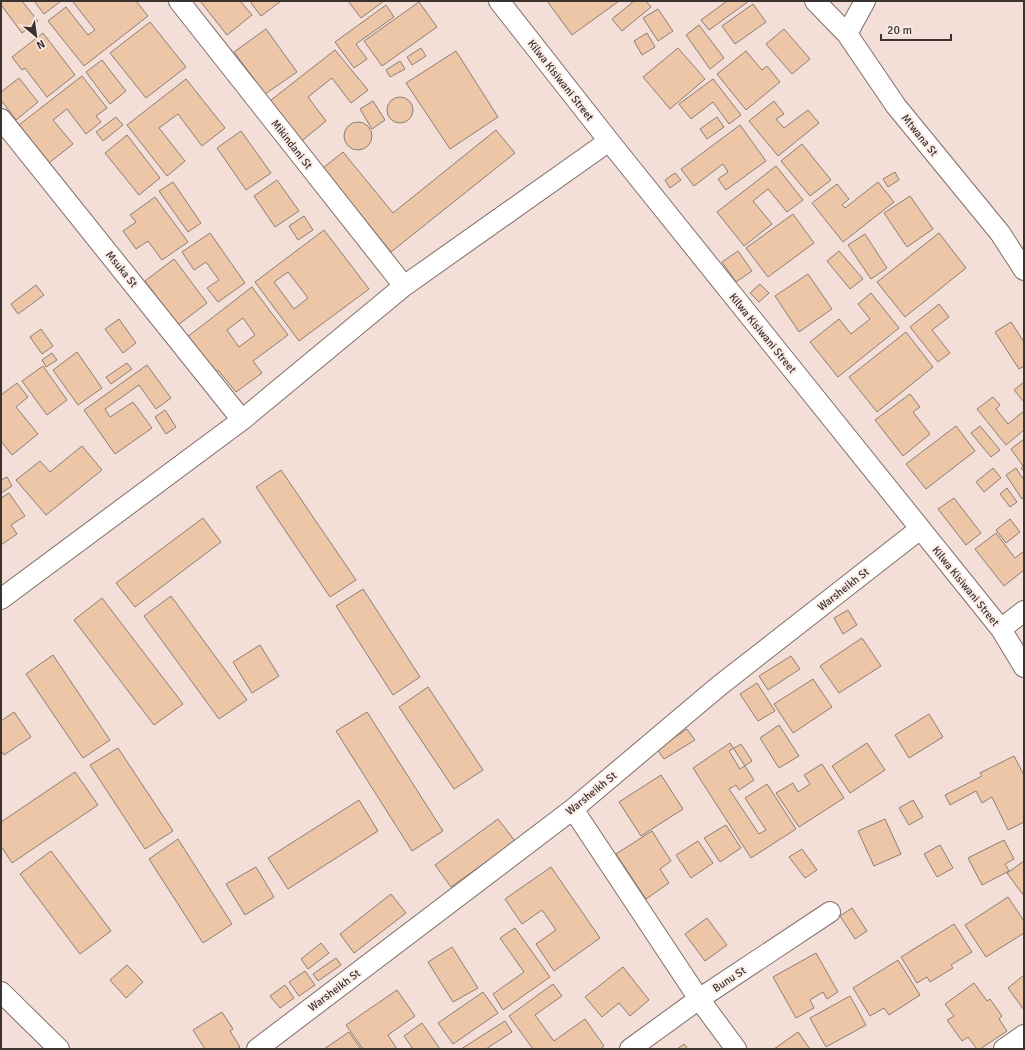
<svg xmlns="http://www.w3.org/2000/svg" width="1025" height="1050" font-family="Signika,sans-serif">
  <rect width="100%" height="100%" fill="#f3dfd7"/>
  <path fill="#edc5a7" stroke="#8d7e73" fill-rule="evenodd" d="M1 1H22L38 21 22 33 1 5Z
    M34 1H61L44 14Z
    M73 1H136L148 16 84 66 48 21 66 7 88 35 95 30 73 2Z
    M200 1H242L241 2 252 15 227 35Z
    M253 1H281L261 16 251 3Z
    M348 1H384L361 18Z
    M547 1H619L572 35Z
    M634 1H646L651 7 622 31 612 19Z
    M727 1H749L709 30 701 20Z
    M419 2 437 27 382 66 364 41Z
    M753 4 766 22 735 44 722 26Z
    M386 5 394 17 356 44 367 59 354 68 335 42Z
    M658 9 673 31 658 41 643 18Z
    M150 22 186 67 146 98 110 53Z
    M699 25 724 58 710 69 686 35Z
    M266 29 297 72 265 94 234 52Z
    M784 29 810 59 792 74 766 44Z
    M43 33 75 75 47 97 25 68 22 70 12 57Z
    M647 33 655 47 642 55 634 41Z
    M421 48 426 56 412 65 407 57Z
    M678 48 705 79 670 109 643 77Z
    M335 50 368 90 351 103 332 78 308 97 326 121 298 144 266 104Z
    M456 51 498 117 450 149 406 83Z
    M746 51 762 70 767 66 780 82 746 110 717 74Z
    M102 60 126 91 110 104 86 72Z
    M400 61 405 69 390 77 386 70Z
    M82 76 107 108 96 116 101 122 86 134 67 109 53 120 73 144 45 166 15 128Z
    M19 78 38 102 16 120 1 100V92Z
    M186 79 225 128 202 146 178 114 159 128 185 161 167 176 127 125Z
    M713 79 741 115 729 124 713 102 691 119 679 104Z
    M387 110a13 13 0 1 1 26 0a13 13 0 1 1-26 0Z
    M373 101 385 120 372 129 360 109Z
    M774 101 784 114 776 119 784 128 808 110 819 123 778 156 749 121Z
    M116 117 123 125 103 141 96 132Z
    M717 117 724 127 707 139 700 129Z
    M344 136a14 14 0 1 1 28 0a14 14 0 1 1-28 0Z
    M740 125 766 161 726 190 718 179 728 172 723 164 694 186 681 169Z
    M496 130 515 153 391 252 323 168 343 152 393 213Z
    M241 131 271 173 246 190 217 148Z
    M127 135 160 178 139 195 105 153Z
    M802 144 831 180 810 196 781 161Z
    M776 166 803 200 787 212 768 189 753 201 772 224 744 246 717 212Z
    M895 172 899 180 888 187 883 179Z
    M675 173 681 180 670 188 665 180Z
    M277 180 299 211 275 227 254 196Z
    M173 182 201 223 188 232 159 191Z
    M878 182 894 202 843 242 812 203 837 184 849 199 842 205 845 208Z
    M910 196 933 229 907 247 884 213Z
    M155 197 188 242 162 260 148 241 136 249 123 231 136 222 130 215Z
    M793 214 814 243 768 277 746 248Z
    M304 216 313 230 298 240 289 226Z
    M324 230 369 289 299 341 255 282ZM288 272 308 298 294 309 274 282Z
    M210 233 245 283 218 302 207 288 219 280 206 262 194 270 182 252Z
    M939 233 966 268 905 317 877 282Z
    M865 234 887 268 871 279 848 245Z
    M738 251 752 271 736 282 722 262Z
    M839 251 863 279 850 289 827 261Z
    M174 259 207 303 178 325 145 281Z
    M808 274 832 309 799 332 775 296Z
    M760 284 769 293 759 302 750 293Z
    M36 285 44 295 18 314 11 304Z
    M252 287 288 335 253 361 262 373 236 392 218 370 213 374 186 338ZM243 318 255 335 239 347 227 330Z
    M871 293 899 328 838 377 810 342 839 319 851 334 870 319 858 304Z
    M939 304 949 317 932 330 950 353 938 362 910 327Z
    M119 319 136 343 123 353 105 329Z
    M1011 322 1024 342V366L1019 369 995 332Z
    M41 329 53 346 42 354 30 337Z
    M906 332 933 367 877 412 849 377Z
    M77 352 102 388 78 405 53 370Z
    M52 353 57 360 46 367 42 360Z
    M127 363 132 369 111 384 106 377Z
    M147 365 171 398 156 409 139 385 105 409 110 417 133 402 152 428 115 454 84 410Z
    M43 366 67 400 47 415 22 381Z
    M1024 382V402L1014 390Z
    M17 383 28 397 16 407 38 434 12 455 1 441V395Z
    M910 394 920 407 913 412 930 434 903 456 875 420Z
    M993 397 1000 405 996 409 1008 424 1024 411V430L1006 445 977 409Z
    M165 410 176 427 166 434 155 417Z
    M956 426 975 451 926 489 906 464Z
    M980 426 1000 450 991 457 971 433Z
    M1024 439V472L1021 468 1023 466 1011 449Z
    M82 446 102 470 46 515 16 480 40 461 50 472Z
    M993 468 1001 478 984 492 976 482Z
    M1016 468 1024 480V498L1022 499 1006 475Z
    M281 470 356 580 330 597 256 487Z
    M7 477 12 486 1 493V480Z
    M1007 488 1017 502 1010 507 1000 494Z
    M9 493 25 516 11 525 17 534 1 545V498Z
    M954 498 981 533 966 545 938 509Z
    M203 518 221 542 135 607 116 583Z
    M1010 519 1020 532 1006 543 996 530Z
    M996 533 1015 558 1024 551V570L1004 586 975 549Z
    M363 589 420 677 393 695 336 606Z
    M171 596 247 700 219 719 144 616Z
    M102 598 183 704 154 725 74 620Z
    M848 610 857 625 843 634 834 618Z
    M862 638 881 666 839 693 820 666Z
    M260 645 279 676 252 693 233 662Z
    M53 655 110 740 83 758 26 674Z
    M791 656 800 669 768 690 759 676Z
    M813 679 832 707 793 733 774 704Z
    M757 683 775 711 758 721 740 694Z
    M428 687 483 770 454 789 399 707Z
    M14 712 31 737 4 755 1 750V721Z
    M367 712 443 831 412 851 336 731Z
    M929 714 943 737 909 758 895 735Z
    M779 725 799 756 779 768 760 738Z
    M687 729 695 740 664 759 657 749Z
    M730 743 754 780 739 790 736 785 729 789 759 834 766 830 745 798 767 784 796 829 751 858 693 768Z
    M867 743 885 770 850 793 832 766Z
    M741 744 752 761 740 769 729 751Z
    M118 748 173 831 145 849 90 765Z
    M1014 756 1024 775V822L1008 830 992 797 982 803 976 791 950 805 945 795 982 776 980 773Z
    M822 764 844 798 799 827 776 793 793 783 798 792 810 784 804 775Z
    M75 772 98 805 12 863 1 846V822Z
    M661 775 683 809 641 836 619 802Z
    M359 800 378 831 288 889 268 858Z
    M913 800 923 817 909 825 899 808Z
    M498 819 515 841 451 887 435 865Z
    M885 819 901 854 874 866 858 831Z
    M726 825 741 848 720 862 704 838Z
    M652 831 671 861 660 869 669 883 646 899 616 854Z
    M178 839 232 924 203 943 149 859Z
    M1004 840 1014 859 1005 864 1009 871 982 885 968 858Z
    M698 841 713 863 691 878 676 855Z
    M940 845 953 868 937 877 924 854Z
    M802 849 817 870 805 878 789 857Z
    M51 851 111 931 80 954 20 874Z
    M1024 861V896L1007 873Z
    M256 867 274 897 245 915 226 884Z
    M551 867 600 938 554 971 536 944 556 930 542 910 522 924 505 899Z
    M391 894 406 913 354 953 340 934Z
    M1008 897 1024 921V933L986 957 965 925Z
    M852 908 867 931 855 939 840 916Z
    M707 918 727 945 705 961 685 934Z
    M954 924 972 952 951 965 953 968 930 982 927 977 917 983 901 957Z
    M515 928 550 977 503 1010 493 994 524 972 500 938Z
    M321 943 329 953 308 969 301 959Z
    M452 947 478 988 453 1002 428 962Z
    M816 953 838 992 827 999 823 992 810 1000 814 1008 796 1018 773 977Z
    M336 958 341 965 318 981 313 974Z
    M898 960 920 995 889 1015 884 1008 870 1016 853 988Z
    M127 965 143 982 126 998 110 980Z
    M623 967 649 1000 630 1016 619 1003 602 1017 585 997Z
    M305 971 315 985 299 996 289 982Z
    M1024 975V1010L1008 988Z
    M974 983 987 1001 990 999 1002 1016 999 1019 1007 1031 980 1049H977L968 1037 962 1041 947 1020 954 1016 945 1004Z
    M553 984 562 996 535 1015 554 1041 585 1019 604 1046 600 1049H533L509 1016Z
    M285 985 294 998 280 1008 270 996Z
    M397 990 415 1016 388 1035 397 1049H363L346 1025Z
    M483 992 498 1013 453 1044 438 1023Z
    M850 996 866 1025 826 1047 810 1018Z
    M222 1012 233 1029 230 1031 240 1047 237 1049H205L193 1030Z
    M505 1021 512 1032 486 1049H461Z
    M422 1023 440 1049H413L404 1036Z
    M349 1032 361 1049H324Z
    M798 1032 810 1049H774Z
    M684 1044 688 1049H677Z"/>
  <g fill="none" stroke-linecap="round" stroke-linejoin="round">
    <defs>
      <path id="minor" d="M179 1 404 286
        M499 1 609 141 1001 629 1024 667
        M815 1 847 34 896 106 1000 233 1024 270
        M847 34 865 1
        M1 119 242 420
        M1 599 242 420 404 286 609 141
        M1001 629 1024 611
        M573 809 699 999 736 1049
        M1 992 59 1049
        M257 1049 573 809 719 686 920 529
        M630 1049 699 999 830 912
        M1004 1049 1024 1035"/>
    </defs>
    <use href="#minor" stroke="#806e68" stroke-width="22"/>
    <use href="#minor" stroke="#fff" stroke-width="20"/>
  </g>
  <g text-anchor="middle" stroke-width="4" stroke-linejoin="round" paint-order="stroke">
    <g font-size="11" fill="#3b3330" stroke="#fdede7">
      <text transform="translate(561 80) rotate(52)" y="4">Kilwa Kisiwani Street</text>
      <text transform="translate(920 135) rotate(51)" y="4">Mtwana St</text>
      <text transform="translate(292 144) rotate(52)" y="4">Mikindani St</text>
      <text transform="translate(122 269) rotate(51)" y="4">Msuka St</text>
      <text transform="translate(763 333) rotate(51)" y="4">Kilwa Kisiwani Street</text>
      <text transform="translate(966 586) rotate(51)" y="4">Kilwa Kisiwani Street</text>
      <text transform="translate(843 589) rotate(-38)" y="4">Warsheikh St</text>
      <text transform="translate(591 793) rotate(-39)" y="4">Warsheikh St</text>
      <text transform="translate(729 979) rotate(-33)" y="4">Bunu St</text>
      <text transform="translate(334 990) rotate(-37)" y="4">Warsheikh St</text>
    </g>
  </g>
  <rect width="1025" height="1050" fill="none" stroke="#3b3330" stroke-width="4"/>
  <g transform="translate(36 36) rotate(151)" stroke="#fdede7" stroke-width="3" paint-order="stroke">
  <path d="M0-3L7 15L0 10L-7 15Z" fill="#3b3330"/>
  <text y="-6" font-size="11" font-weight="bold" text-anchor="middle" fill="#3b3330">N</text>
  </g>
  <path d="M881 34v6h70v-6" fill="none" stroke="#3b3330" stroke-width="2"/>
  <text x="887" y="34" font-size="12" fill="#3b3330" stroke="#fdede7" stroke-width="3" paint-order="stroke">20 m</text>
</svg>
